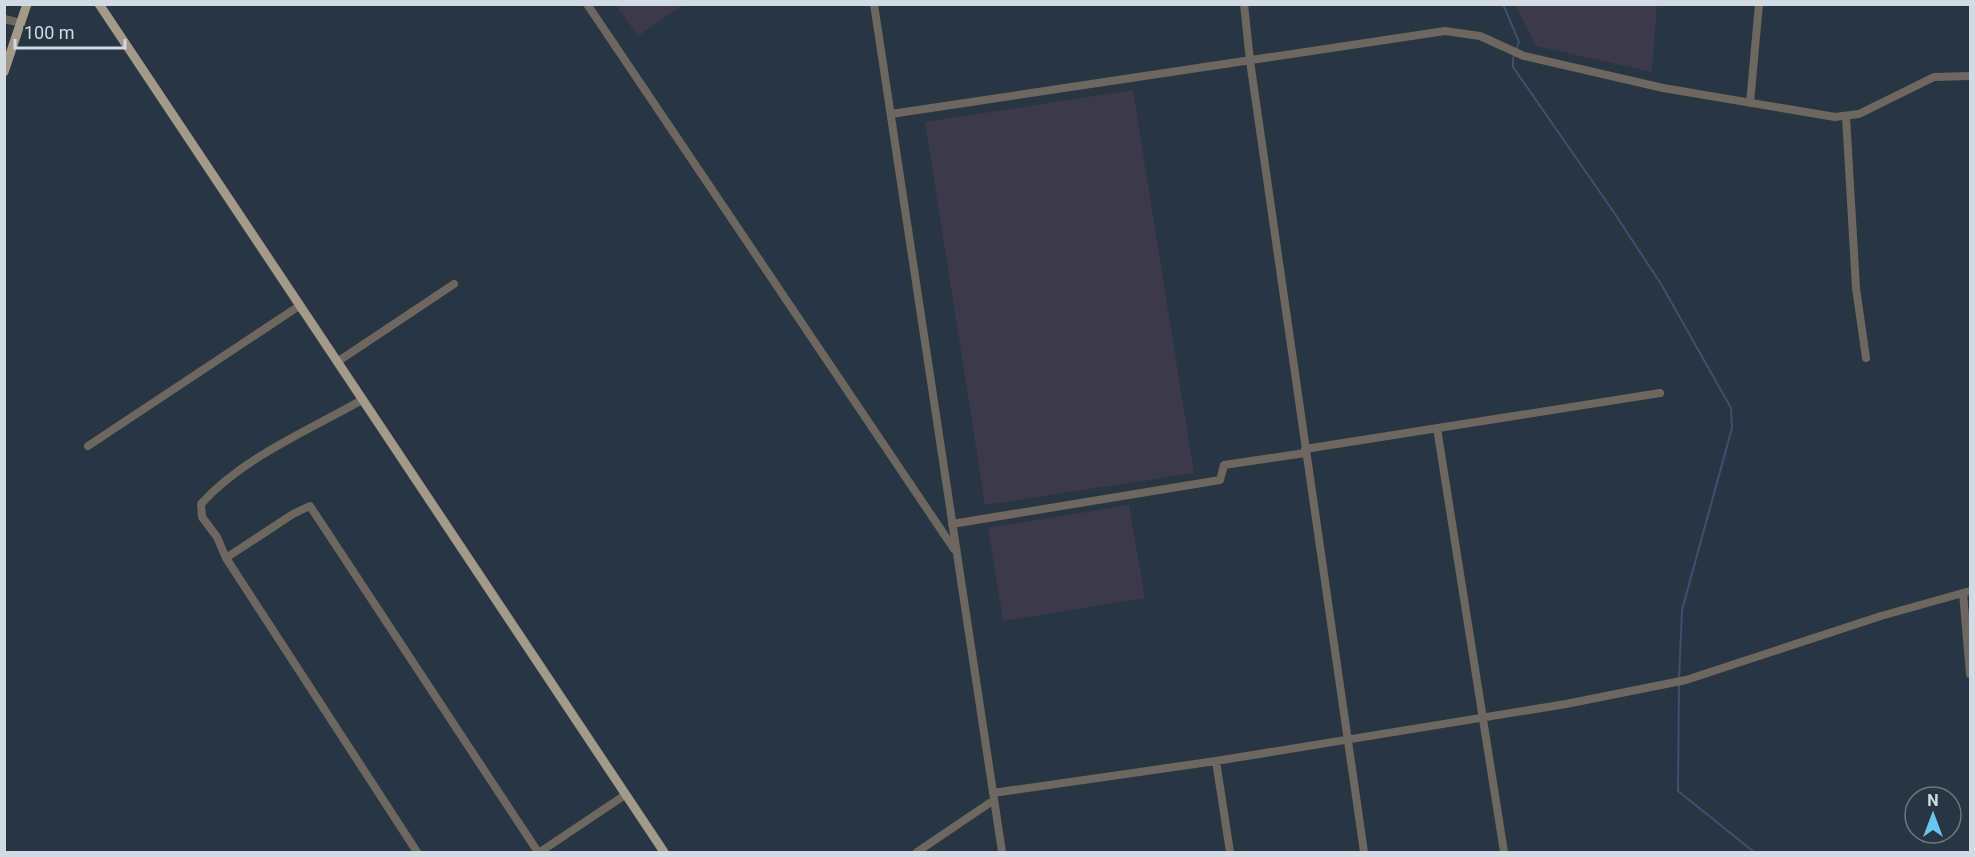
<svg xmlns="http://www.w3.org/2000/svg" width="1975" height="857" font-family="Roboto,sans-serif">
  <rect width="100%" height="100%" fill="#283543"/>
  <path fill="#3c394a" d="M616 5H683L638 36Z
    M1515 5H1657L1652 72 1536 46Z
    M1133 90 1194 473 985 505 925 122Z
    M1129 505 1145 598 1003 621 988 528Z"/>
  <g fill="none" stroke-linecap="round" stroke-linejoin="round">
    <path stroke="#3f506e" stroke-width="2" d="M1503 4 1519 42 1513 59V67L1613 211 1661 284 1731 408 1732 428 1682 610 1679 679
      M1679 685 1678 791 1754 852"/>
    <path stroke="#6d6760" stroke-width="8" d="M587 4 954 549
      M874 4 1002 852
      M1244 4 1250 61 1364 852
      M4 19 21 23
      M1750 103 1759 4
      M891 114 1445 31 1480 36 1524 56 1663 88 1835 117 1859 114 1934 77 1970 76
      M1846 116 1856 288 1866 358
      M337 362 454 284
      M362 400C309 430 242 458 201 504L202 517 217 537 226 558 293 514 310 506 538 852
      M1437 428 1504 852
      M88 446 299 306
      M1305 449 1660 393
      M952 524 1220 480 1224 465 1305 453
      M226 558 417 852
      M1963 593 1970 674
      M1216 761 1230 852
      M993 793 1216 761 1566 704 1686 680 1881 616 1970 591
      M540 852 625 795
      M917 852 994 800"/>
    <path stroke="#a49a8a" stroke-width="9" d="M99 4 664 852
      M4 72 27 4"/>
  </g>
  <rect width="1975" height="857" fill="none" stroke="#d2dae3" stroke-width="12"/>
  <g transform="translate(1933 815)"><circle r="28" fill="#283543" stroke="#6c7783" stroke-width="1.5"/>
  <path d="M0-4.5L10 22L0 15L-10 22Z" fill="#68c4f0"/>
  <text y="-9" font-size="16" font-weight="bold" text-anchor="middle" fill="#d2dae3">N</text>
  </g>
  <path d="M15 39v9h110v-9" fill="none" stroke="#d2dae3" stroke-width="3"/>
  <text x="24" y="39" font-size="18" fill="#d2dae3" stroke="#283543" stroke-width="4.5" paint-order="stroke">100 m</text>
</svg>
